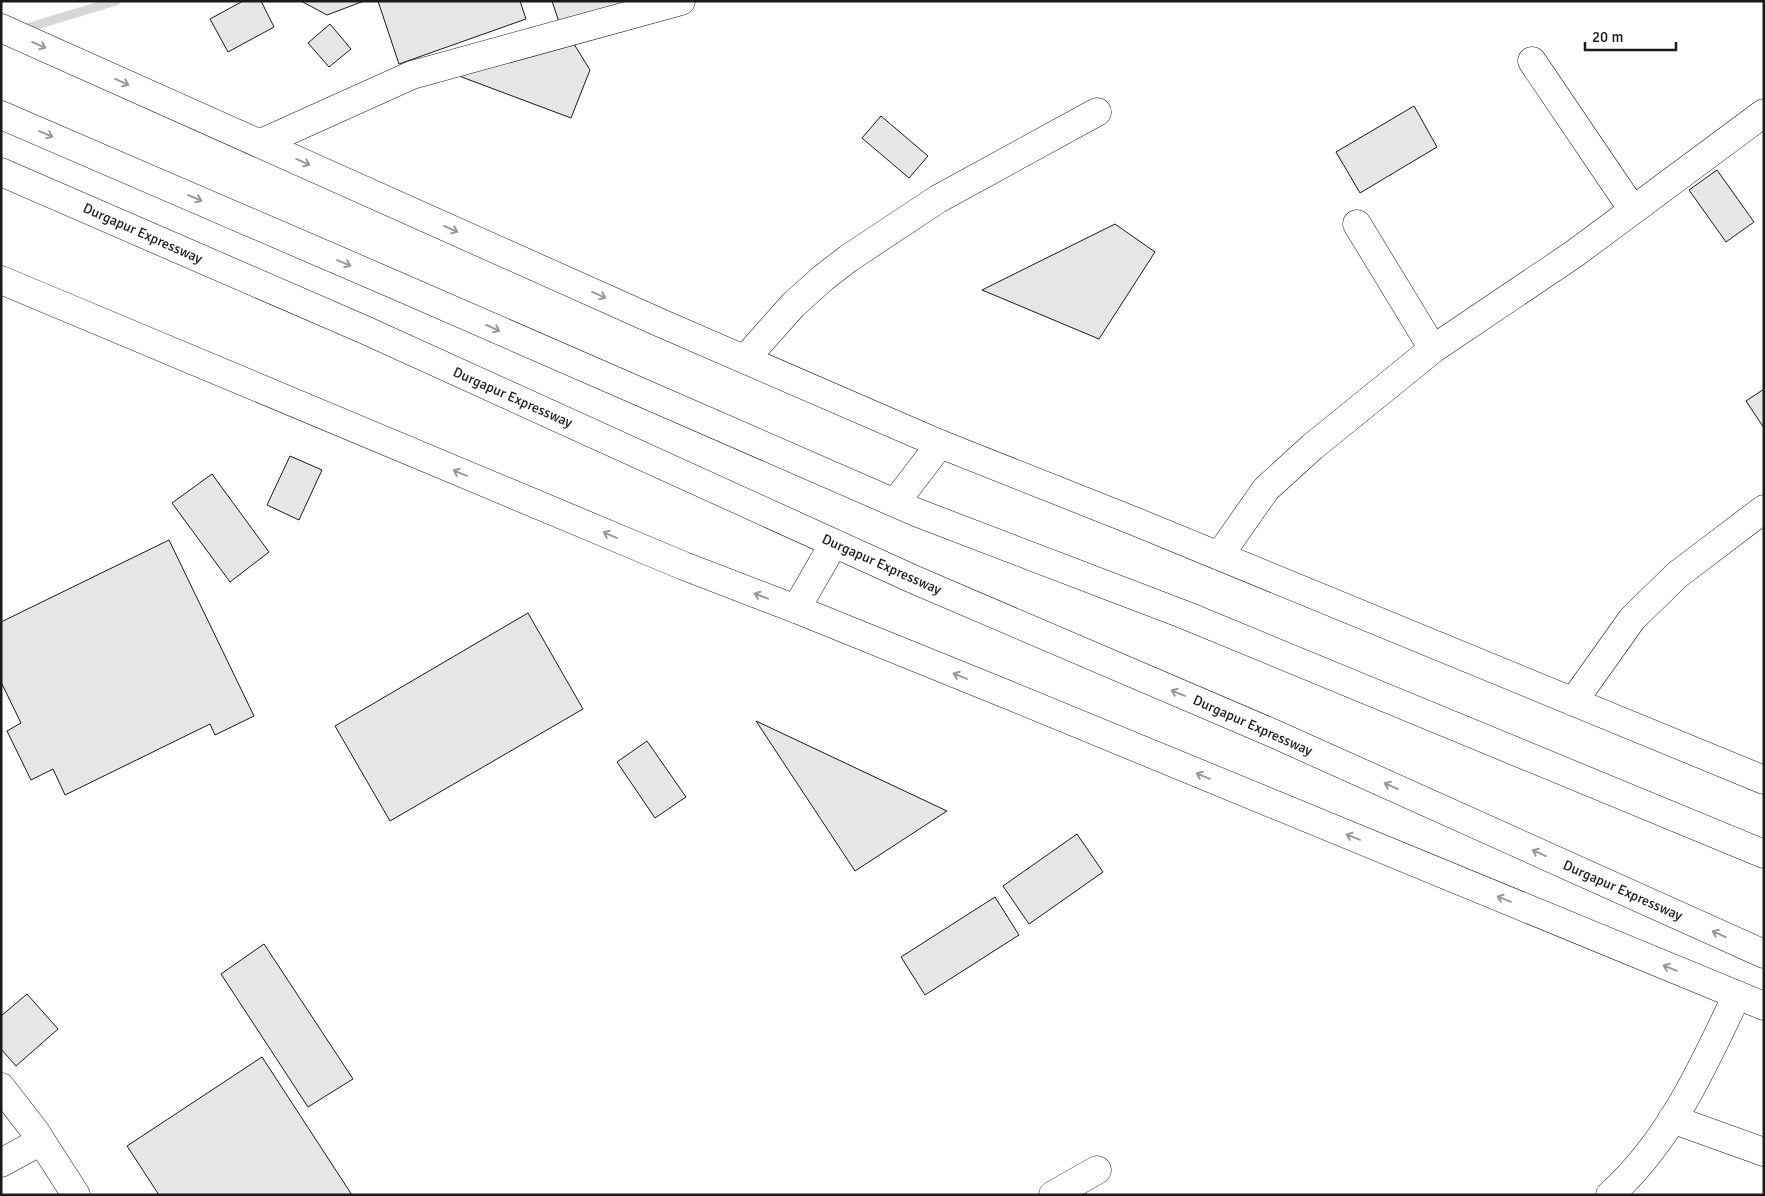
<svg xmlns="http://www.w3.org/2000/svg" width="1765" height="1196" font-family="Signika,sans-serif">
  <rect width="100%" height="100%" fill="#fff"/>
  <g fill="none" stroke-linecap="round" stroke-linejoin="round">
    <path stroke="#d7d7d7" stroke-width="9" d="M20 30 116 1"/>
  </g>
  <path fill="#e6e6e6" stroke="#1a1a1a" d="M243 1H261L274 27 228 52 210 19Z
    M301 1H364L327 15Z
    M378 1H520L526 19 399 64Z
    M552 1H648L562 31Z
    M330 24 351 49 329 67 308 43Z
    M574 44 590 70 571 118 459 76Z
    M1414 106 1437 147 1360 193 1336 152Z
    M881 116 928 156 909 178 862 138Z
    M1717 170 1754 222 1726 242 1689 190Z
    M1115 224 1155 252 1099 339 982 290Z
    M1764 389V428L1746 401Z
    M290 456 322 470 299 520 267 505Z
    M212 474 269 552 230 582 172 503Z
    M169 540 254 716 215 735 210 724 65 795 53 769 31 780 7 731 21 723 1 682V622Z
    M528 613 583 709 390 821 335 726Z
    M756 721 947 811 855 871Z
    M647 741 686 797 655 818 617 762Z
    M1077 834 1103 872 1029 924 1003 886Z
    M995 897 1019 935 925 995 901 957Z
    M264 944 353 1079 308 1107 221 974Z
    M27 994 58 1029 16 1066 1 1049V1016Z
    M262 1057 352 1195H159L127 1146Z"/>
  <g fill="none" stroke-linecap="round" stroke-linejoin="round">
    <defs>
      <path id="minor" d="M1 28 663 324 940 444 1134 521 1764 780
        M1532 61 1633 210
        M261 143 412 75 681 1
        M1357 224 1433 349
        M1 280 684 566 796 609 1006 694 1764 1006
        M745 359 793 305 823 278 849 258 938 199 1097 112
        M1219 556 1266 489 1312 447 1433 349 1574 254 1764 113
        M1573 702 1632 619 1677 575 1764 509
        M1 1087 35 1131 76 1195
        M1672 1119 1764 1152
        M1 1163 41 1141
        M1053 1195 1097 1170
        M1610 1195C1670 1141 1703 1067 1737 995"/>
      <path id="highway" d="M1 115 393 284 918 513 1185 615 1764 854
        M1 172 365 330 915 580 1277 735 1764 954
        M895 503 940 444
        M796 609 834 543"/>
    </defs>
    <use href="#minor" stroke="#1a1a1a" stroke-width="29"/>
    <use href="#highway" stroke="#1a1a1a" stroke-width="29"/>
    <use href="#minor" stroke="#fff" stroke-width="28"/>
    <use href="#highway" stroke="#fff" stroke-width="28"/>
  </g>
  <defs><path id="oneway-shaft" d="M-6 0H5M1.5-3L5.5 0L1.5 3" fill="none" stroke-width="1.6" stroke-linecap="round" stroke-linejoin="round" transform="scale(1.25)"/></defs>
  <g stroke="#989898">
    <use href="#oneway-shaft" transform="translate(39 45) rotate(24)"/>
    <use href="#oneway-shaft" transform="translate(122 82) rotate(24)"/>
    <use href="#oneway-shaft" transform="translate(46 134) rotate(23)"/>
    <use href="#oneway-shaft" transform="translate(303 162) rotate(24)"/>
    <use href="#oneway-shaft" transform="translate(195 198) rotate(23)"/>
    <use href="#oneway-shaft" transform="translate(451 229) rotate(24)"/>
    <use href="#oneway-shaft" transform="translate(344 263) rotate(23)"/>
    <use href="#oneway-shaft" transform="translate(599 295) rotate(24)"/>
    <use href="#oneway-shaft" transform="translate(493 328) rotate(24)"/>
    <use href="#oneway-shaft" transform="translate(460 473) rotate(-157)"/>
    <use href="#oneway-shaft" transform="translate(610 535) rotate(-157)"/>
    <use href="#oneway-shaft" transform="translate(761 596) rotate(-159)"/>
    <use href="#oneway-shaft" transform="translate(960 676) rotate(-158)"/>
    <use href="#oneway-shaft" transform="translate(1178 693) rotate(-157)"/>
    <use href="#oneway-shaft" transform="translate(1203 776) rotate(-158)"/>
    <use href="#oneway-shaft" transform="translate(1391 786) rotate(-156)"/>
    <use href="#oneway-shaft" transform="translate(1353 837) rotate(-158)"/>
    <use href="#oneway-shaft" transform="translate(1539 853) rotate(-156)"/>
    <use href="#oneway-shaft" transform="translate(1504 899) rotate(-158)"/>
    <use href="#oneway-shaft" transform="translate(1719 934) rotate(-156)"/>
    <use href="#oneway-shaft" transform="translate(1670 968) rotate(-158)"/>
  </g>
  <g text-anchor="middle" stroke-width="4" stroke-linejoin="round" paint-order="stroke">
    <g font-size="14" fill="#1a1a1a" stroke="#fff">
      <text transform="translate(143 233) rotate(24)" y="5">Durgapur Expressway</text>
      <text transform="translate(513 397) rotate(24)" y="5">Durgapur Expressway</text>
      <text transform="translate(882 564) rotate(24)" y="5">Durgapur Expressway</text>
      <text transform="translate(1253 725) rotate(24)" y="5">Durgapur Expressway</text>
      <text transform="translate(1623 890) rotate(24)" y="5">Durgapur Expressway</text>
    </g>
  </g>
  <rect width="1765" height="1196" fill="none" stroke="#1a1a1a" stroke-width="5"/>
  <path d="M1585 42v8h91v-8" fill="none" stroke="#1a1a1a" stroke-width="2.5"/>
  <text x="1592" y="42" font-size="15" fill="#1a1a1a" stroke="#ffffff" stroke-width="4" paint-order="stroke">20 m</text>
</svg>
